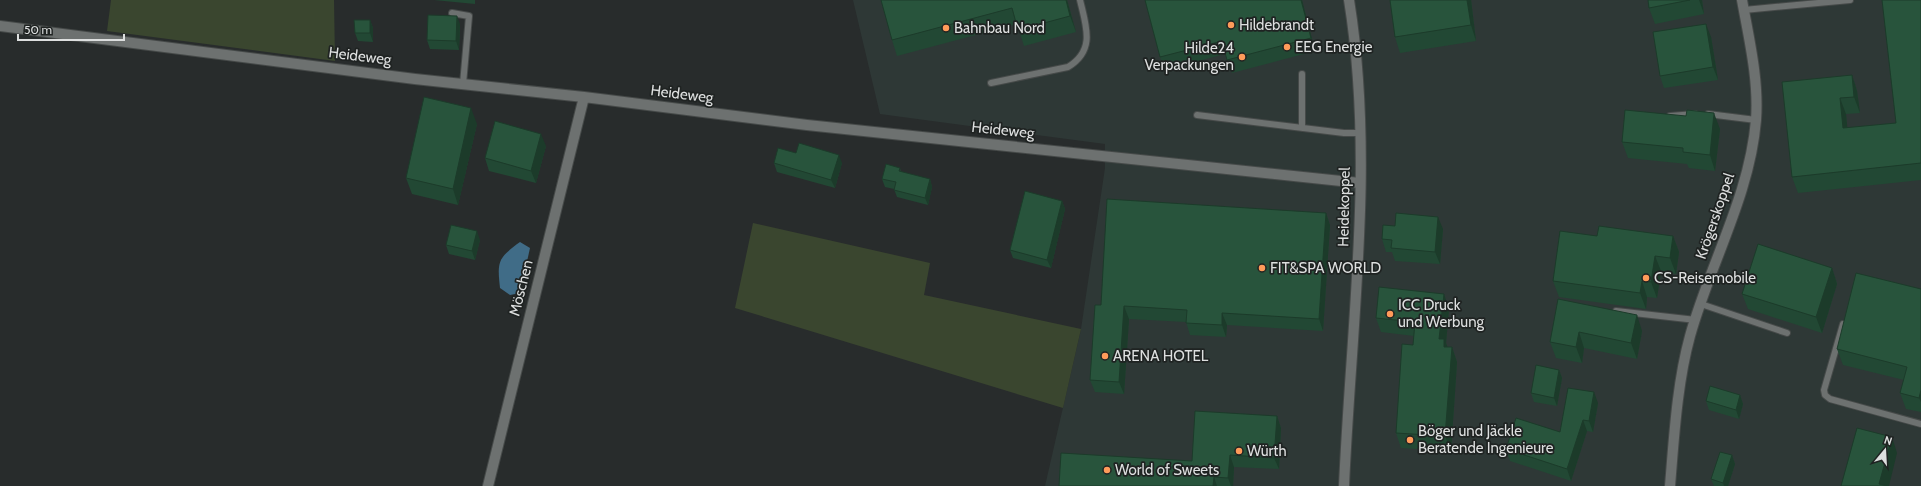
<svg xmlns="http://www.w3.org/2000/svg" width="1921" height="486" font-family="Cabin,sans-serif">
  <rect width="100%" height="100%" fill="#282c2c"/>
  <path fill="#2e3836" d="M853 0H1921V486H1045L1081 329 1105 168V144L880 114Z"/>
  <path fill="#3a462f" d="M111 0H334L335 61 107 31Z
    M753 223 930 263 924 295 1081 329 1063 408 735 308Z"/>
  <path fill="#406c87" d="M520 242 530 248 520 293 510 295 500 288C497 261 498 258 520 242Z"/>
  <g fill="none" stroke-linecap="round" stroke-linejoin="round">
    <defs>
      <path id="service" d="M1744 10 1850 0
        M452 13 469 16 463 84
        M991 83 1068 67C1096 50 1086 26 1080 0
        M1708 114 1756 120
        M1197 115 1344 133H1360
        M1670 116 1695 114
        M1302 128V74
        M1701 304 1787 333
        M1616 311 1696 320
        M1843 324 1824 390 1825 395 1830 399 1921 424"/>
      <path id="minor" d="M0 26 415 79 584 97 807 125 1360 183
        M488 486 584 97
        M1670 486C1674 438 1677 383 1690 336 1710 264 1750 195 1756 120 1759 80 1749 39 1742 0"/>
      <path id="tertiary" d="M1344 486C1351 324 1375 161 1349 0"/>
    </defs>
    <use href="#service" stroke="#464a49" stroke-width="8"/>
    <use href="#minor" stroke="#464a49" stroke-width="12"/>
    <use href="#tertiary" stroke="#464a49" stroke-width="12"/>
    <use href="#service" stroke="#6d7170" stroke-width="6"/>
    <use href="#minor" stroke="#6d7170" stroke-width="10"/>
    <use href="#tertiary" stroke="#6d7170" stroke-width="10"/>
  </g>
  <path fill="#224834" d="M434 0H475V4Z
    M881 0H1067L1076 32 1024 46 1017 24 897 56 892 40Z
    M1145 0H1302L1315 51 1232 73 1225 54 1164 70 1160 57Z
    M1390 0H1471L1476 41 1400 53 1395 37Z
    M1648 0H1702L1704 14 1655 24 1649 8Z
    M1921 0V180L1798 193 1792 177 1852 75 1857 91 1860 113 1846 114 1847 128 1896 123Z
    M370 20 373 28V42L358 41 355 33Z
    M460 24 459 50 430 49 427 40Z
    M1711 37 1718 80 1664 88 1660 76Z
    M477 124 458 205 412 194 406 178Z
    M1720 129 1715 171 1689 168 1687 164 1628 158 1622 142Z
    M546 146 536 183 489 171 485 158Z
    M796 153 842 163 835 188 777 172 774 163Z
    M900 168 901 172 930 179 932 187 928 205 897 197 894 189 885 187 882 179Z
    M1062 201 1065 209 1051 268 1013 258 1010 250Z
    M1326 213 1330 225 1323 331 1227 325 1226 337 1190 335 1186 322 1129 319 1124 394 1095 392 1090 380 1101 305Z
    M1443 229 1440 264 1395 261 1392 252H1386L1382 239Z
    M1597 236H1673L1679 252 1676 274 1661 271 1657 298 1647 297 1646 309 1559 297 1553 281Z
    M480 240 475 260 449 254 446 245Z
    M1832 268 1837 284 1822 333 1748 309 1742 294Z
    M1921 289V412L1906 409 1900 393 1904 380 1843 365 1837 349Z
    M1558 299 1642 331 1637 359 1584 348 1582 363 1556 358 1550 342Z
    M1449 309 1446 343 1447 347H1452L1457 362 1451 451 1401 448 1396 433 1413 345 1414 336 1381 332 1376 318Z
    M1559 370 1562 378 1557 406 1534 402 1531 393Z
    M1740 395 1743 404 1739 419 1709 410 1706 401Z
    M1598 403 1593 432 1587 431 1571 481 1510 461 1506 449 1560 432Z
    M1277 416 1281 428 1279 469 1234 467 1233 486H1059L1192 461Z
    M1732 455 1735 464 1728 486H1714L1711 479Z"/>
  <path fill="#1c3b2a" d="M1066 0H1067L1076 32 1070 16Z
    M1301 0H1302L1315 51 1311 38Z
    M1467 0H1471L1476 41 1471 25Z
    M1699 0H1702L1704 14Z
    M457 16 460 24 459 50 456 41Z
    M370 20 373 28V42L370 33Z
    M1706 24 1711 37 1718 80 1713 67Z
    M1852 75 1857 91 1860 113 1854 97Z
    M1840 98 1846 114 1849 144 1843 128Z
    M471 108 477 124 458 205 453 189Z
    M1714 113 1720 129 1715 171 1710 155Z
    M541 134 546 146 536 183 531 171Z
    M839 155 842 163 835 188 831 180Z
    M930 179 932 187 928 205 925 198Z
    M1062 201 1065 209 1051 268 1047 260Z
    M1326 213 1330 225 1323 331 1319 319Z
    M1438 217 1443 229 1440 264 1435 252Z
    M477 231 480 240 475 260 472 251Z
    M1673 236 1679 252 1676 274 1670 258Z
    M1655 256 1661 271 1657 298 1651 282Z
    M1832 268 1837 284 1822 333 1816 317Z
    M1642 281 1647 297 1646 309 1640 293Z
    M1444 294 1449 309 1446 343 1450 354H1445L1439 339Z
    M1124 306 1129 319 1124 394 1119 382Z
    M1222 313 1227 325 1226 337 1222 325Z
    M1637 315 1642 331 1637 359 1631 343Z
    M1579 332 1584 348 1582 363 1576 347Z
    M1452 347 1457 362 1451 451 1445 436Z
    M1559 370 1562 378 1557 406 1554 398Z
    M1921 390V402L1919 398Z
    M1594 392 1598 403 1593 432 1589 421Z
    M1740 395 1743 404 1739 419 1736 410Z
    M1277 416 1281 428 1279 469 1274 458Z
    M1583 420 1587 431 1571 481 1567 469Z
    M1892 437 1897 453 1889 486H1880L1879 484Z
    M1230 455 1234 467 1233 486H1231L1228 478Z
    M1732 455 1735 464 1728 486H1724L1723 483Z
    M1214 477 1217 486H1213Z"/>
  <path fill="#28543c" stroke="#1c3b2a" d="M881 0H1066L1070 16 1018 30 1012 8 892 40Z
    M1145 0H1301L1311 38 1227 60 1222 41 1160 57Z
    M1390 0H1467L1471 25 1395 37Z
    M1648 0H1690L1649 8Z
    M1882 0H1921V163L1792 177 1782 82 1852 75 1854 97 1840 98 1843 128 1896 123Z
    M428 15 457 16 456 41 427 40Z
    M354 20H370V33H355Z
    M1706 24 1713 67 1660 76 1653 32Z
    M424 97 471 108 453 189 406 178Z
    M1625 110 1686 116 1687 110 1714 113 1710 155 1683 152V148L1622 142Z
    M495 121 541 134 531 171 485 158Z
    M799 143 839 155 831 180 774 163 778 148 796 153Z
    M886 164 900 168 899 171 930 179 925 198 894 190 896 182 882 179Z
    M1025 191 1062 201 1047 260 1010 250Z
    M1107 199 1326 213 1319 319 1222 313V325L1186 323 1187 310 1124 306 1119 382 1090 380 1095 305H1101Z
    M1396 213 1438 217 1435 252 1391 248 1392 240 1382 239 1383 225 1395 226Z
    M451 225 477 231 472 251 446 245Z
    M1599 226 1673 236 1670 258 1655 256 1651 282 1642 281 1640 293 1553 281 1560 231 1597 236Z
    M1758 244 1832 268 1816 317 1742 294Z
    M1856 273 1921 289V390L1919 398 1900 393 1907 367 1837 349Z
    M1379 287 1444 294 1439 339H1444V347H1452L1445 436 1396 433 1402 344 1413 345 1415 322 1376 318Z
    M1558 299 1637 315 1631 343 1579 332 1576 347 1550 342Z
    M1536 365 1559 370 1554 398 1531 393Z
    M1710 386 1740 395 1736 410 1706 401Z
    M1568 388 1594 392 1589 421 1583 420 1567 469 1506 449 1516 418 1560 432Z
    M1195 411 1277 416 1274 458 1230 455 1228 478 1214 477 1213 486H1059L1061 453 1192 461Z
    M1857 428 1892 437 1879 484 1887 486H1841Z
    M1720 452 1732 455 1723 483 1711 479Z"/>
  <g fill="#ff9b5a" stroke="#1f2322" stroke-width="1.5">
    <circle cx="1231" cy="25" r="4"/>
    <circle cx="946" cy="28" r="4"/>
    <circle cx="1287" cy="47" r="4"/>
    <circle cx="1242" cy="57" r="4"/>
    <circle cx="1262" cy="268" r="4"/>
    <circle cx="1646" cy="278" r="4"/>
    <circle cx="1390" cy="314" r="4"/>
    <circle cx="1105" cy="356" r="4"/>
    <circle cx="1410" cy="440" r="4"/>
    <circle cx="1239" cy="451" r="4"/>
    <circle cx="1107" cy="470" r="4"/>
  </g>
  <g text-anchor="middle" stroke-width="3.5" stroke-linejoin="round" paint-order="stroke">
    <g font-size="15" fill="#dddfdf" stroke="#1f2322" text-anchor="start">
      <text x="1239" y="30">Hildebrandt</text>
      <text x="954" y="33">Bahnbau Nord</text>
      <text x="1295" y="52">EEG Energie</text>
      <text x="1234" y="53" text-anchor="end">Hilde24<tspan x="1234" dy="17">Verpackungen</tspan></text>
      <text x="1270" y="273">FIT&amp;SPA WORLD</text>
      <text x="1654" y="283">CS-Reisemobile</text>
      <text x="1398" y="310">ICC Druck<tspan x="1398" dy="17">und Werbung</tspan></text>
      <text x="1113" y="361">ARENA HOTEL</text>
      <text x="1418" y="436">Böger und Jäckle<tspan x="1418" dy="17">Beratende Ingenieure</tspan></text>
      <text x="1247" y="456">Würth</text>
      <text x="1115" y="475">World of Sweets</text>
    </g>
    <g font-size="15" fill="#dddfdf" stroke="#1f2322">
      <text transform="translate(360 56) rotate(7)" y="5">Heideweg</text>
      <text transform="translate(682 94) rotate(7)" y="5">Heideweg</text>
      <text transform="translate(1003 130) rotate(6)" y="5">Heideweg</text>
      <text transform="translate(1344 207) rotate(-89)" y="5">Heidekoppel</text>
      <text transform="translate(1715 216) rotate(-71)" y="5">Krögerskoppel</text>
      <text transform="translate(521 288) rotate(-76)" y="5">Möschen</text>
    </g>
  </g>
  <g transform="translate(1885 450) rotate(18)" stroke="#1f2322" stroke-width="3" paint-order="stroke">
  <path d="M0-3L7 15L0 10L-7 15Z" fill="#dddfdf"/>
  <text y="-6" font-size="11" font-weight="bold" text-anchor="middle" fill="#dddfdf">N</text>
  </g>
  <path d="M18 34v6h106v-6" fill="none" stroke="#dddfdf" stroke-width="2"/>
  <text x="24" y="34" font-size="12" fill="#dddfdf" stroke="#1f2322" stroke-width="3" paint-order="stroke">50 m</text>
</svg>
